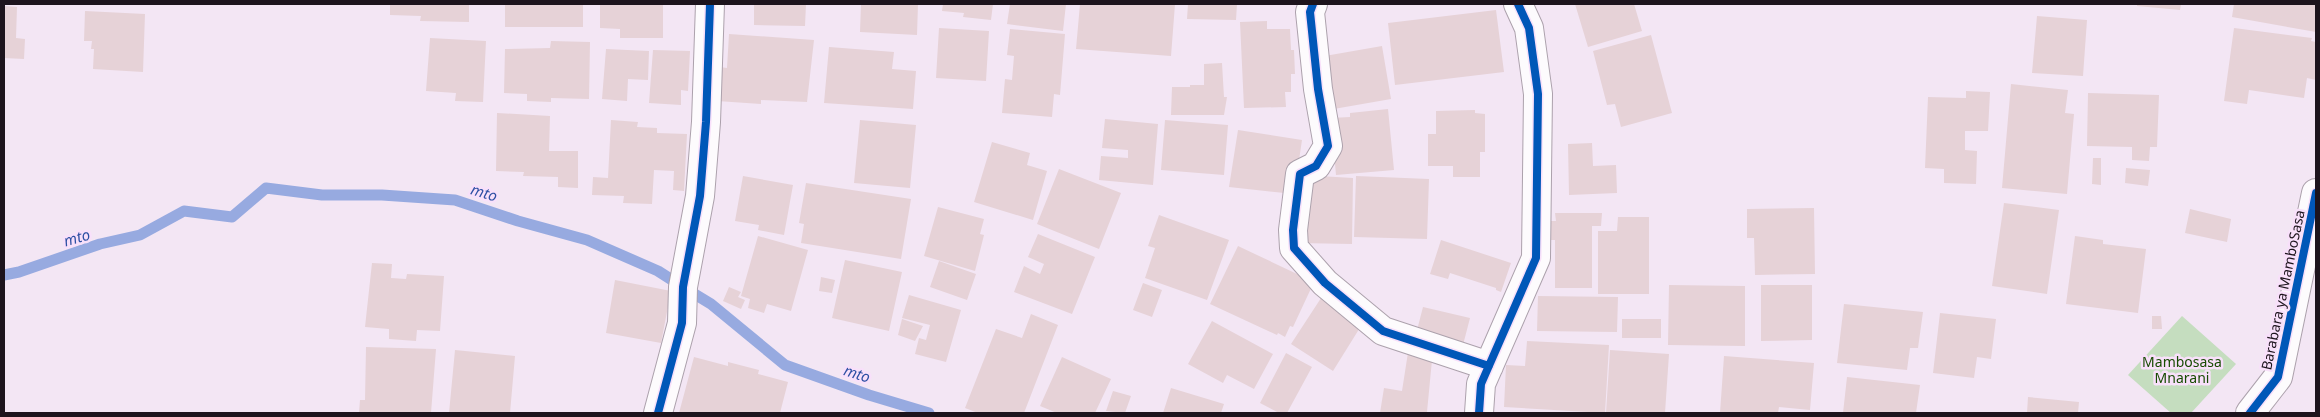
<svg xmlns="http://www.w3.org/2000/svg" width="2320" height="417" font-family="'Noto Sans',sans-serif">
  <rect width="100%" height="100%" fill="#f3e6f4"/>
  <path fill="#c5ddbf" d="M2182 316 2236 364 2191 413H2171L2128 375Z"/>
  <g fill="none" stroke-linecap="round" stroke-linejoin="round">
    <path stroke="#97aae0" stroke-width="11" d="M4 275 19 272 100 244 140 235 184 211 232 217 266 188 322 195H382L455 200 518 221 587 240 658 271 683 287 711 304 785 365 869 395 929 413"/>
  </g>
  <path fill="#e6d2d7" d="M390 4H469V22L420 21 421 16 390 15Z
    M505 4H583V27H505Z
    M600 4H663V38H620V29L600 28Z
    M754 4H806L805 26 754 25Z
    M861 4H918L917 35 860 32Z
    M943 4H993L991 20 963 17 964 13 942 11Z
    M1010 4H1066L1063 31 1007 24Z
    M1080 4H1175L1171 56 1076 49Z
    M1188 4H1237L1236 20 1187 19Z
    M1575 4H1634L1642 31 1588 47Z
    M2137 4H2181L2180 10 2137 6Z
    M2234 4H2316V32L2232 17Z
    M4 6 17 7 16 38 25 39 24 59 4 58Z
    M1496 10 1504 72 1395 85 1388 23Z
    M85 11 145 14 143 72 93 69 94 49H91L92 41H84Z
    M2037 16 2087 20 2083 76 2032 73Z
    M1267 21V29H1290L1291 50H1294L1295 74H1291V92H1285L1286 107 1244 108 1240 22Z
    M939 28 989 31 986 81 936 78Z
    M2234 28 2312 38 2311 41 2316 42V80L2307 78 2304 98 2249 90 2247 104 2224 101Z
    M1010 29 1065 34 1060 95 1054 94 1052 117 1002 113 1005 79 1012 80 1014 56 1007 55Z
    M729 34 814 40 807 102 761 100V104L717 101 720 67 727 68Z
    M1651 35 1672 113 1621 127 1615 104 1607 105 1593 51Z
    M430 38 486 41 483 102 455 101 456 93 426 91Z
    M551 41 590 42 589 99 551 98V102L527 101V94L504 93 505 49 550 48Z
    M1382 46 1391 99 1328 110 1319 57Z
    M829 47 894 52 892 69 916 71 913 109 824 103Z
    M606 49 649 51 648 80 628 79 627 101 602 99Z
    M653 50 690 51 688 91 681 90V105L649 103Z
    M1222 63 1224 97H1227L1224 115H1171L1172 87H1190V85H1204V64Z
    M2011 84 2068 90 2065 113 2074 114 2067 194 2002 188Z
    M1966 91 1990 92 1988 131H1965V150L1977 151 1976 184 1944 183V169L1925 168 1928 97 1966 98Z
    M2088 93 2159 95 2157 147H2150L2149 161 2132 160V147L2087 146Z
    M1388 109 1394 170 1336 175 1331 118 1350 117V113Z
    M1475 110V113L1485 114V152H1480V177H1453V166H1428V134H1436V111Z
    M497 113 550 116 549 151H578V188L558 187V177L523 176 524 172 496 171Z
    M1105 119 1158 124 1153 185 1099 180 1101 156 1128 158V150L1102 148Z
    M611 120 638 122 637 127 657 128V133L687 134 684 191 673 190 674 171 654 170 652 204 623 203 624 196 592 195 593 177 608 178Z
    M860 120 916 125 910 188 854 183Z
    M1165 120 1228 125 1224 175 1161 170Z
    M1238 130 1302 140 1294 194 1229 187Z
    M992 142 1030 153 1027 165 1047 171 1033 220 974 202Z
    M1592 143 1593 166 1616 165 1617 193 1569 195 1568 144Z
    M2093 158H2101V185L2092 184Z
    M2126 168 2150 170 2148 186 2125 183Z
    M1059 169 1121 193 1099 249 1037 224Z
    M1302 175 1353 178 1352 244 1298 243Z
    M743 176 793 185 784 235 758 230 759 225 735 221Z
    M1356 176 1429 179 1427 239 1354 237Z
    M806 183 911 199 901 259 801 243 804 224 799 223Z
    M2004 203 2059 210 2047 294 1992 286Z
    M938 207 984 219 980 234 984 235 975 271 924 256Z
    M1814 208 1815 274 1755 275 1754 238H1747V209Z
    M2190 209 2231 219 2227 242 2185 233Z
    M1555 213H1602L1601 226H1592V288H1555V240H1549L1550 221H1556Z
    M1159 215 1229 240 1207 300 1145 278 1155 248 1148 246Z
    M1618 217H1649V294H1598V231H1617Z
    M1038 234 1095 257 1072 314 1014 292 1024 266 1040 274 1044 264 1028 257Z
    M758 236 808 250 791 311 767 304 764 313 748 308 750 299 741 296Z
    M2075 236 2103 240V244L2146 249 2138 313 2066 304Z
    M1441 240 1511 263 1501 292 1496 290V288L1450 273 1448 279 1430 274Z
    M1238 246 1314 282 1293 327 1290 326 1285 337 1278 333 1277 335 1210 304Z
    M845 260 902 272 889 331 832 318Z
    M939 261 976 274 967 300 930 287Z
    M372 263 392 264 391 278 406 279 407 274 444 276 440 331 417 330 416 341 389 339V329L365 327Z
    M821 277 835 280 832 293 819 291Z
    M615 280 671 291 661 343 606 333Z
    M1143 283 1162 290 1152 317 1133 310Z
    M1669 285 1745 286V346L1668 345Z
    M1761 285H1812V340L1761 341Z
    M729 287 741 292 738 297 745 300 741 309 723 301Z
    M909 295 961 310 946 362 915 354 919 338 926 340 930 325 902 318Z
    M1323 295 1361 326 1333 371 1291 344Z
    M1538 296 1618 297 1617 332 1537 331Z
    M1844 304 1923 312 1918 348H1910L1907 370 1837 363Z
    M1423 307 1470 318 1463 345 1416 334Z
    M1940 313 1996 319 1991 359 1977 357 1974 378 1933 373Z
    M1031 314 1058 325 1024 413H978L965 408 996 329 1022 338Z
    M2152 316H2161L2162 329H2152Z
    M902 319 923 326 915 341 898 335Z
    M1622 319H1661V338H1622Z
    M1212 321 1273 354 1254 389 1227 375 1223 383 1188 364Z
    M1527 341 1609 345 1605 413 1504 407 1506 365 1525 366Z
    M1409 346 1432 360 1427 412 1380 413 1384 388 1402 391Z
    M366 347 436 349 431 413H359L360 400H365Z
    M455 350 515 356 510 413H449Z
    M1610 350 1669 354 1665 413H1606Z
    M1286 353 1312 367 1287 413H1279L1260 403Z
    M1724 356 1814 363 1810 410 1779 407 1778 413H1720Z
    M694 357 728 366V362L759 370 758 374 788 382 780 413H679Z
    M1062 357 1111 379 1095 413H1057L1040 406Z
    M1847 377 1920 385 1916 413H1843Z
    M1171 388 1224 404 1221 413H1163Z
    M1113 391 1131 396 1125 413 1106 411Z
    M2028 397 2079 402 2078 413H2027Z"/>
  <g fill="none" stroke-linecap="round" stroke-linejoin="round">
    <defs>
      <path id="minor" d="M1313 4 1310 12 1318 89 1328 146 1316 166 1300 174 1293 230 1294 248 1325 283 1383 331 1489 366
        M658 413 682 323 683 287 700 196 706 122 710 4
        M1479 413 1481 384 1536 258 1538 94 1529 28 1518 4
        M2250 413 2278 377 2316 193"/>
    </defs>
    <use href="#minor" stroke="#aca1ac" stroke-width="30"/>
    <use href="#minor" stroke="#fdfbfd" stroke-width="28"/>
    <defs>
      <path id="cycleway" d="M1313 4 1310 12 1318 89 1328 146 1316 166 1300 174 1293 230 1294 248 1325 283 1383 331 1489 366
        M658 413 682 323 683 287 700 196 706 122 710 4
        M1479 413 1481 384 1536 258 1538 94 1529 28 1518 4
        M2250 413 2278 377 2316 193"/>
    </defs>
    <use href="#cycleway" stroke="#f8e0fa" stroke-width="11"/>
    <use href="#cycleway" stroke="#0057b8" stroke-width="8"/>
  </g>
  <g text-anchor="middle" stroke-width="5" stroke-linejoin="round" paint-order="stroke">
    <g font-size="14" fill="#1d141d" stroke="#f8e0fa">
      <text transform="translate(2283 290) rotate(-78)" y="5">Barabara ya MamboSasa</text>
    </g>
    <g font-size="14" fill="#174b02" stroke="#f8e0fa">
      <text x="2182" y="367">Mambosasa<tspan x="2182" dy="16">Mnarani</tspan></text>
    </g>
    <g font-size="15" font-style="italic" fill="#2d4fa3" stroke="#f8e0fa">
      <text transform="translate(484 193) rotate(17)" y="5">mto</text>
      <text transform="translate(77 238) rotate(-16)" y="5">mto</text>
      <text transform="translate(857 374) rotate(18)" y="5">mto</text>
    </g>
  </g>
  <rect width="2320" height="417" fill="none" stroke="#1d141d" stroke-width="10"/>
</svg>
